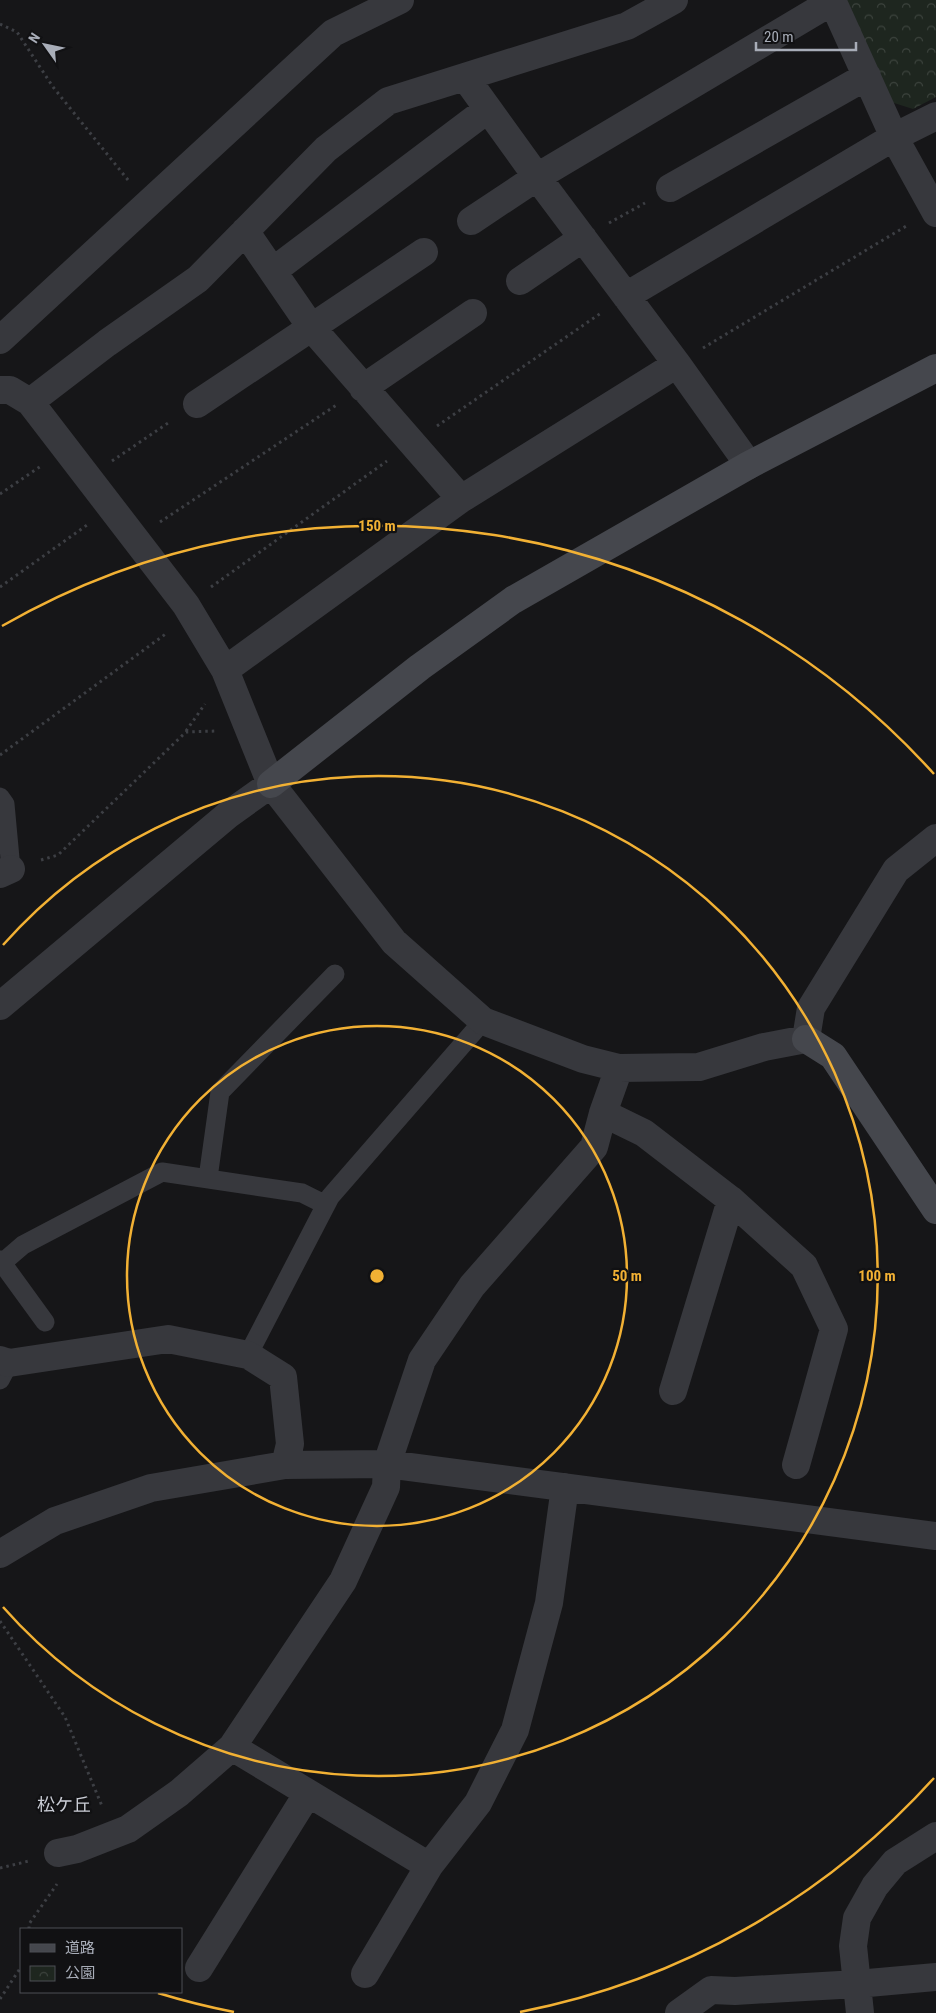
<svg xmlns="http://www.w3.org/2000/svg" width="936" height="2013" font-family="'Roboto Condensed','Noto Sans JP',sans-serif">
  <defs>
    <pattern id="park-crowns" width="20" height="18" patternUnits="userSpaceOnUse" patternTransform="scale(1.25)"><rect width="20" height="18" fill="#1e261f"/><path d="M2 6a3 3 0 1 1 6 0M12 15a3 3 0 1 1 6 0" fill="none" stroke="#3c433d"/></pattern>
  </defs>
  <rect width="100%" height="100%" fill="#161618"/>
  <path fill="url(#park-crowns)" d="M844 0H936V97L913 109 891 102Z"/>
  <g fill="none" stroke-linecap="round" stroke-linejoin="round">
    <path stroke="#3d3f44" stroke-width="3" stroke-dasharray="2.5 4" stroke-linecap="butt" d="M0 24 17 32 53 87 128 180
      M609 223 645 203
      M703 348 908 225
      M437 426 601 313
      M112 461 171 421
      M0 494 41 466
      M160 522 338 404
      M0 587 87 525
      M211 587 387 461
      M186 731 205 704
      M0 755 167 633
      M41 860 58 855 186 732 216 731
      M0 1621 65 1717 102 1806
      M0 1868 29 1861
      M29 1929V1924L57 1884
      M0 1999 21 1967"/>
    <path stroke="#37383d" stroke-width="19" d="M0 797 5 804 11 869
      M208 1178 220 1092 335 974
      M0 1260 45 1322
      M2 1263 23 1245 162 1172 302 1193 326 1205
      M248 1355 330 1197 483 1021
      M0 1380 9 1363"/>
    <path stroke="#37383d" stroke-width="28" d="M832 0 894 137 936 213
      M465 77 537 177 677 364
      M670 188 867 76
      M471 221 537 177 833 1
      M245 231 311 327 461 499
      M273 271 488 109
      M520 281 583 238
      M626 296 894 137 936 116
      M0 340 333 33 400 0
      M363 388 473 313
      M0 390H10L30 402 186 605 225 670 271 784 394 942 483 1021 583 1059 619 1068 699 1067 764 1047 806 1039 811 1008 896 870 936 838
      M30 402 107 343 198 279 326 149 388 101 627 26 674 0
      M197 404 424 252
      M225 670 461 499 677 364 749 465
      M0 874 11 869
      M0 1006 229 814 271 784
      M603 1113 644 1133 731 1200 804 1266 834 1329 796 1465
      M0 1360 9 1363 168 1339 248 1355 283 1377 290 1444 285 1465
      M673 1391 731 1200
      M0 1554 55 1521 151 1488 285 1465 387 1464 936 1536
      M232 1747 429 1866 478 1803 515 1730 549 1603 565 1487
      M58 1853 77 1849 128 1829 179 1793 232 1747 343 1581 386 1487 387 1464 422 1360 472 1286 594 1147 603 1113 619 1068
      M199 1968 308 1793
      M365 1974 429 1866
      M679 2013 711 1990 735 1991 857 1984 936 1977
      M860 2013 853 1946 857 1918 875 1886 895 1862 936 1836"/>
    <path stroke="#45474d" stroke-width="28" d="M271 784 420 667 513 600 749 465 936 368
      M806 1039 833 1056 936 1210"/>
  </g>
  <g fill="none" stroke="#f2b134" stroke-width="2.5">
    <circle cx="377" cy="1276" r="250"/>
    <path d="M3 945A500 500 0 1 1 3 1607"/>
    <path d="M934 1778A750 750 0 0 1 520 2012M234 2012A750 750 0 0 1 158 1993M2 626A750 750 0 0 1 934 774"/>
  </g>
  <g text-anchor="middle" stroke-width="4.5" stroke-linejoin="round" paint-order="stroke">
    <g font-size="18" fill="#c9ccd4" stroke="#111113">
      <text x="64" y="1811">松ケ丘</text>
    </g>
  </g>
  <circle cx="377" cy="1276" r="8" fill="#f2b134" stroke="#111113" stroke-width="2.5"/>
  <g font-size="15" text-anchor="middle" font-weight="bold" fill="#f2b134" stroke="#111113" stroke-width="4.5" stroke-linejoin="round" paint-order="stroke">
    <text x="377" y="531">150 m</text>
    <text x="627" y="1281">50 m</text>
    <text x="877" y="1281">100 m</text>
  </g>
  <rect x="20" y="1928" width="162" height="65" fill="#111113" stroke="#4d4f55"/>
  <rect x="30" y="1944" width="25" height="8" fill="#45474d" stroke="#4d4f55"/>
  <text x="65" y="1953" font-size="15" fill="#a8adb8">道路</text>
  <rect x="30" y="1966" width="25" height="15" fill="url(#park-crowns)" stroke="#4d4f55"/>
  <text x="65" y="1978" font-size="15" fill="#a8adb8">公園</text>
  <g transform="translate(45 45) rotate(303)" stroke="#111113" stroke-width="4" paint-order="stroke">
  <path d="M0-4L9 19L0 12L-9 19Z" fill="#a8adb8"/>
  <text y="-8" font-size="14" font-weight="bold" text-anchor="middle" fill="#a8adb8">N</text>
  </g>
  <path d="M756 42v8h100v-8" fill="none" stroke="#a8adb8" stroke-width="2.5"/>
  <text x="764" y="42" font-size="15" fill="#a8adb8" stroke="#111113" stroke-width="4" paint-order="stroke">20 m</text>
</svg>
